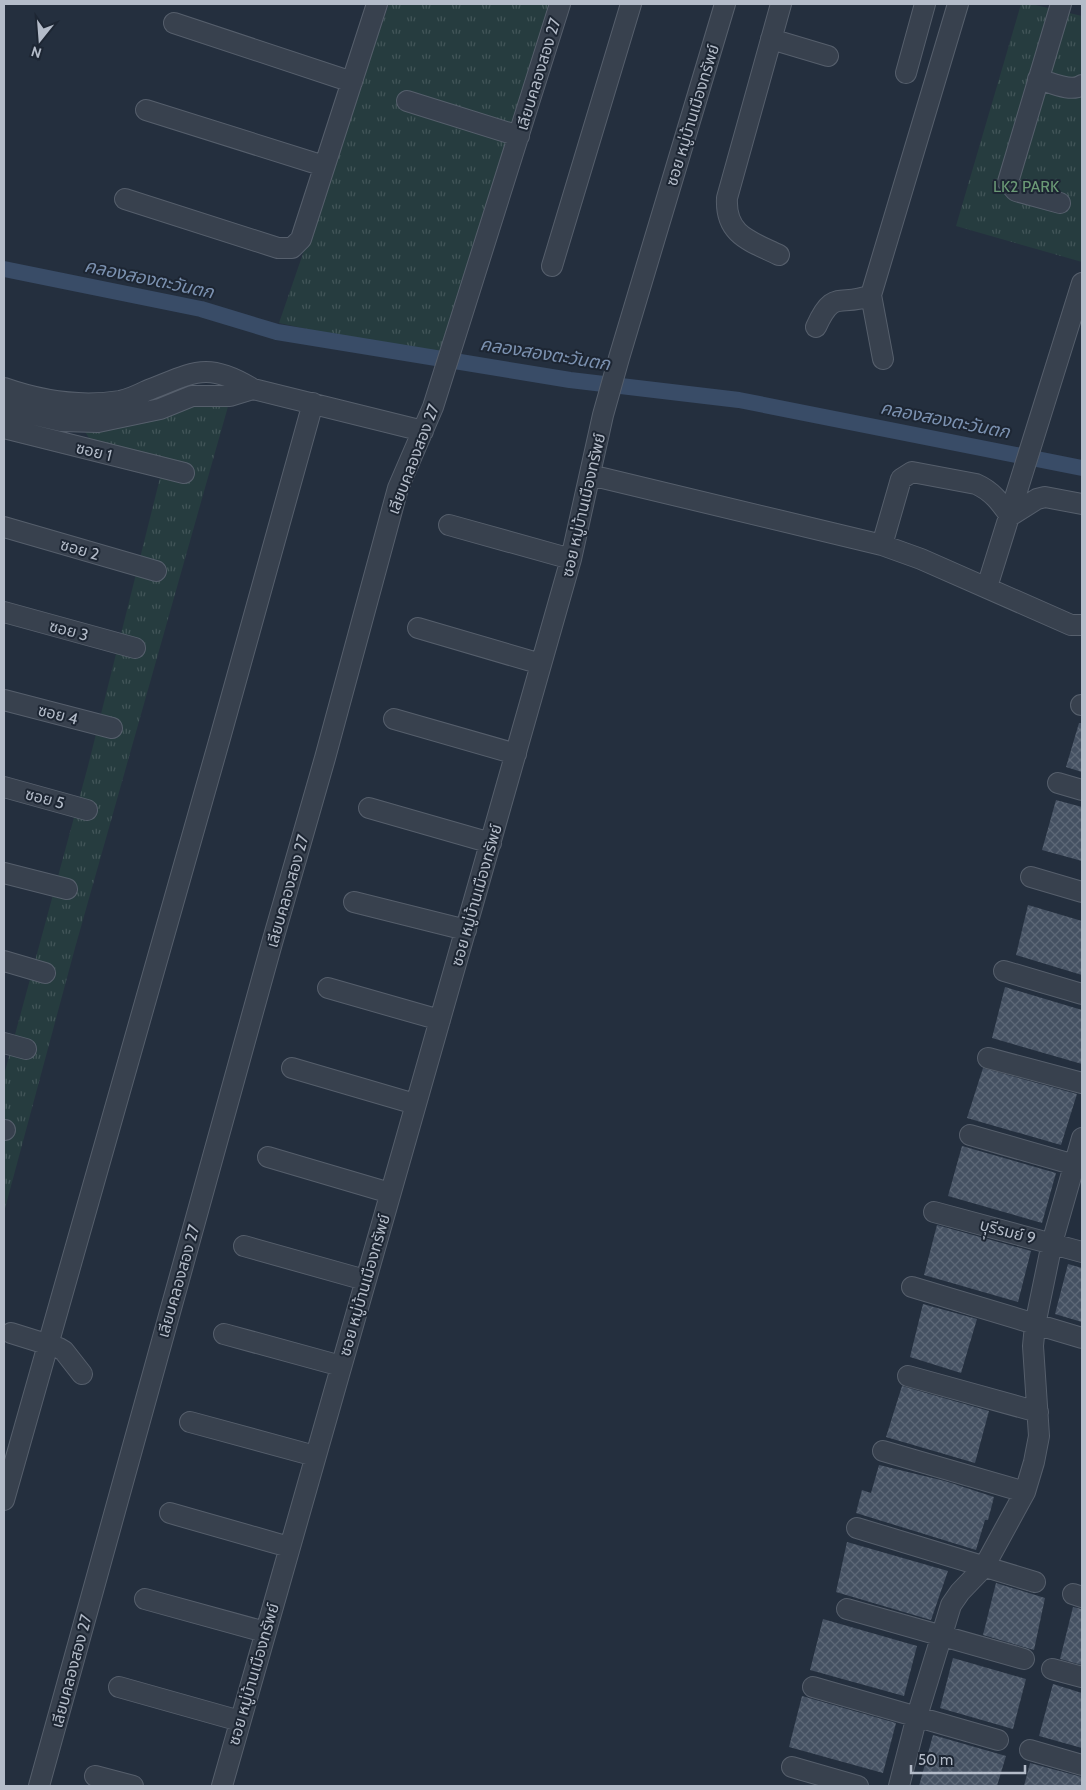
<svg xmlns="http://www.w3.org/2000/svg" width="1086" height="1790" font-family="Cabin,'Noto Sans Thai',sans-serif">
  <defs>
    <pattern id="park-tufts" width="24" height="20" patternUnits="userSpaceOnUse" patternTransform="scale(1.25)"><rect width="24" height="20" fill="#263c3f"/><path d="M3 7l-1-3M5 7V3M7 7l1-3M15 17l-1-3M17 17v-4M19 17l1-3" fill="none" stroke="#435659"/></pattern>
    <pattern id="building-cross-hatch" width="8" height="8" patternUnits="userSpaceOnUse" patternTransform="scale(1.25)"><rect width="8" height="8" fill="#455162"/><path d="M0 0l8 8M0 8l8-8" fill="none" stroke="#5d6877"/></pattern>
  </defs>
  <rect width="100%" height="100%" fill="#242f3e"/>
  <path fill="url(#park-tufts)" d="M389 4H551L451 360 279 323Z
    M1021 4H1031L1082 16V262L956 226Z
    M194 400 229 403 75 948 4 1212V1075L88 766 160 478 153 466 92 443 84 430Z"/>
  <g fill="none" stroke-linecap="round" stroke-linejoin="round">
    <path stroke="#394c67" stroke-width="16" d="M4 269 201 309 277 332 570 380 739 400 1082 468"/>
  </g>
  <path fill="url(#building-cross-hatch)" d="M1079 723H1082V772L1066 767Z
    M1056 800 1082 807V861L1042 850Z
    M1028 905 1082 921V975L1016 955Z
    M1005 987 1082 1010V1064L992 1038Z
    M983 1068 1077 1094 1061 1145 967 1118Z
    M962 1146 1056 1173 1042 1223 948 1196Z
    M937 1225 1031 1251 1018 1302 924 1275Z
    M1068 1264 1082 1268V1322L1055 1314Z
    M923 1304 977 1319 961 1373 910 1357Z
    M902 1386 989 1411 975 1463 886 1437Z
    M879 1465 945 1481 994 1497 988 1520H985L976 1550 856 1513 862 1490 871 1493Z
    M847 1542 948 1571 931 1620 836 1592Z
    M996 1583 1045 1598 1034 1650 983 1635Z
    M1073 1607 1082 1609V1665L1060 1659Z
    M823 1619 917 1646 904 1696 810 1670Z
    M953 1658 1026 1679 1013 1729 940 1708Z
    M1053 1684 1082 1693V1748L1039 1736Z
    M802 1696 896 1723 883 1773 789 1747Z
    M933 1735 1006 1756 997 1786H919Z
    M1030 1763 1082 1777V1786H1024Z"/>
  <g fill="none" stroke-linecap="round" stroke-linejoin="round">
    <defs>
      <path id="minor" d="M174 23 352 82
        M771 39 828 56
        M906 73 925 4
        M1038 79C1050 82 1071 93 1082 85
        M407 101 519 136
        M146 110 324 166
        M125 199 278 248H292L301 239 377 4
        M1060 203 1016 191 1008 182 1061 4
        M779 255C750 241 725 235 727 198L781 4
        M552 266 631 4
        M871 295 883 359
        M816 327C834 287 840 308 871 295L958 4
        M4 388C41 401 81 407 120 401 129 399 138 395 146 391 193 373 206 360 253 389L423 431
        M4 408 61 421 98 422 160 409 192 396H230L253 389
        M4 428 184 473
        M590 475 882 545 921 559 1071 625H1082
        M449 525 571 559
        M4 527 156 571
        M882 545 901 479 912 472 976 484C992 491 1000 502 1010 516L1037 499 1045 497 1082 504
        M987 587 1082 283
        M4 612 135 648
        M418 628 541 664
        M4 700 112 728
        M1081 705H1082
        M394 719 516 754
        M1058 783 1082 790
        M4 787 87 810
        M369 808 491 843
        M4 873 67 889
        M1031 877 1082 892
        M354 902 466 930
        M4 961 45 973
        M1004 971 1082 994
        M328 988 440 1020
        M4 1043 26 1049
        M988 1058 1082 1083
        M292 1068 415 1104
        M4 1130H5
        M970 1135 1082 1167
        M268 1157 390 1193
        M934 1212 1082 1252
        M244 1246 365 1280
        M912 1287 1082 1338
        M11 1333 59 1348 64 1351 82 1374
        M224 1334 341 1366
        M908 1376 1038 1412
        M190 1422 315 1456
        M883 1451 1025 1492
        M4 1500 220 738 313 403
        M170 1513 289 1547
        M857 1528 1035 1582
        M1073 1594 1082 1597
        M145 1599 265 1632
        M847 1609 1024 1659
        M1052 1669 1082 1677
        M119 1687 240 1721
        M813 1687 998 1740
        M1030 1750 1082 1765
        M792 1767 858 1786
        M95 1776 133 1786
        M39 1786 272 943 325 758 398 488 433 407 560 4
        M222 1786 571 559 603 415 619 358 725 4
        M899 1786 917 1716 951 1605 960 1592 984 1567 1025 1492 1034 1462 1039 1436 1033 1346 1035 1325 1052 1243 1082 1138"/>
    </defs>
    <use href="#minor" stroke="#565f6c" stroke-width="22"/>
    <use href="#minor" stroke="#38414e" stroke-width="20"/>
  </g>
  <g text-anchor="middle" stroke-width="4" stroke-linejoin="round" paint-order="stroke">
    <g font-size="16" fill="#b4bcc9" stroke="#1d2633">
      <text transform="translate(538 74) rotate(-73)" y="6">เลียบคลองสอง 27</text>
      <text transform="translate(692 115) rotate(-73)" y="6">ซอย หมู่บ้านเมืองทรัพย์</text>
      <text transform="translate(94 451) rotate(14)" y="6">ซอย 1</text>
      <text transform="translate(413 459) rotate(-69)" y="6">เลียบคลองสอง 27</text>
      <text transform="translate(583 505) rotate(-77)" y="6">ซอย หมู่บ้านเมืองทรัพย์</text>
      <text transform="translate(80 549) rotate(16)" y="6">ซอย 2</text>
      <text transform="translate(69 630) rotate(15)" y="6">ซอย 3</text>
      <text transform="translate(58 714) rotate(14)" y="6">ซอย 4</text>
      <text transform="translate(45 798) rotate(15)" y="6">ซอย 5</text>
      <text transform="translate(287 891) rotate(-74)" y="6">เลียบคลองสอง 27</text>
      <text transform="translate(476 895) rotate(-74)" y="6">ซอย หมู่บ้านเมืองทรัพย์</text>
      <text transform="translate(1008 1231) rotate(15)" y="6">บุุรีรมย์ 9</text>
      <text transform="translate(178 1281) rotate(-74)" y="6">เลียบคลองสอง 27</text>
      <text transform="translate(364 1285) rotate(-74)" y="6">ซอย หมู่บ้านเมืองทรัพย์</text>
      <text transform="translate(71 1671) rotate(-75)" y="6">เลียบคลองสอง 27</text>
      <text transform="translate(253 1674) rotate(-74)" y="6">ซอย หมู่บ้านเมืองทรัพย์</text>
    </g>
    <g font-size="16" fill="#6b9a76" stroke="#1d2633">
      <text x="1026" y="192">LK2 PARK</text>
    </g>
    <g font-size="18" font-style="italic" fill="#7c92b1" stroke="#1d2633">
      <text transform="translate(149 279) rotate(12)" y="6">คลองสองตะวันตก</text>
      <text transform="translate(545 354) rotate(9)" y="6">คลองสองตะวันตก</text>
      <text transform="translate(945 420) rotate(11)" y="6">คลองสองตะวันตก</text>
    </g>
  </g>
  <rect width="1086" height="1790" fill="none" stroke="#b4bcc9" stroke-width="10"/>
  <g transform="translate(40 40) rotate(197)" stroke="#1d2633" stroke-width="4" paint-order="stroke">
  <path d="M0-4L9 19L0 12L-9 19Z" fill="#b4bcc9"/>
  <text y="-8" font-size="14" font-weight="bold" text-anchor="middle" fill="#b4bcc9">N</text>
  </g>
  <path d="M911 1765v8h114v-8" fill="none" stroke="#b4bcc9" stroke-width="2.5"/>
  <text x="918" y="1765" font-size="15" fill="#b4bcc9" stroke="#1d2633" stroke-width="4" paint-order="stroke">50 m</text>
</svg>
